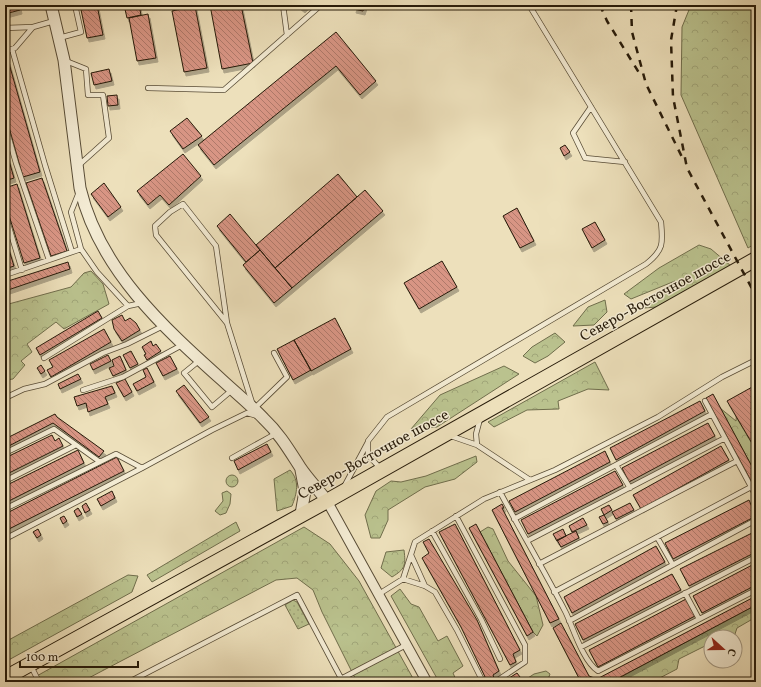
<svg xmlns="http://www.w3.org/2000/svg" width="761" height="687" font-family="Vollkorn,serif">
  <defs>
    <pattern id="grass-dots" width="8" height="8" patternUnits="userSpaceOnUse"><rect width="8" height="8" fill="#bac28e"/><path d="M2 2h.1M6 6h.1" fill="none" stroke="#a0a679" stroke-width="1.8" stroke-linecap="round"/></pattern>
    <pattern id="forest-crowns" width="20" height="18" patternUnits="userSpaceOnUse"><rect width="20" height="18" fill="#bac28e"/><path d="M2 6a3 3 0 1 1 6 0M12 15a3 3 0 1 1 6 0" fill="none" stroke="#a0a679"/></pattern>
    <pattern id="building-back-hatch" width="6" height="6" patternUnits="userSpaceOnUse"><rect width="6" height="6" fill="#d89584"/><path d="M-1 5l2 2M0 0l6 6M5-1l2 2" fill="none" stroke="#af796a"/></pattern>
    <filter id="shadow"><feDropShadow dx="2" dy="4" stdDeviation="0" flood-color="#0004"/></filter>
  </defs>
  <rect width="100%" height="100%" fill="#ede0bb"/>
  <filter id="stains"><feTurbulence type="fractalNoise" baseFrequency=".005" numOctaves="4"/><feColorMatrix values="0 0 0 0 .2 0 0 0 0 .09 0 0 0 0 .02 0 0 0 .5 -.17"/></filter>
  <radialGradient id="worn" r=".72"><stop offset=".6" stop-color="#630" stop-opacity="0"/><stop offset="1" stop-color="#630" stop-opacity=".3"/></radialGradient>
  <path fill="url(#grass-dots)" stroke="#706e4c" d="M293 600 297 602 309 624 298 629 285 605Z"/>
  <path fill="url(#forest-crowns)" stroke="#706e4c" d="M691 5H756V243L748 248 681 95 682 27Z
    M699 245 711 249 731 266 656 307 644 308 675 281 631 299 624 294 659 268Z
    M91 271 103 284 109 304 64 329 56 322 27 344 32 352 21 361 25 365 13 379 5 380V305L71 287 84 273Z
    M605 300 607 312 594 325 573 326 588 307Z
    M555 333 565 342 548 356 535 363 523 356 532 347Z
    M595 362 609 390 588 389 558 401 559 409 527 410 494 427 488 422Z
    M504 366 519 374 437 427 411 429 440 395Z
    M756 396V474L720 408 736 421 737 406Z
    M476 456 477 462 455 479 425 487 388 510V520L380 538H371L365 515 376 491 391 481 401 482 426 476Z
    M290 470C300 481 297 493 292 506L277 511 274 479Z
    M226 481a6 6 0 1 1 12 0a6 6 0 1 1-12 0Z
    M227 491 231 494 230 504 226 513 220 515 215 511 223 501 222 493Z
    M236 522 240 531 152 582 147 575Z
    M304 527 330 544 359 581 415 682H357L322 612 313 590 297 578 276 580 81 682H26Z
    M488 527 493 529 508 561 536 596 543 625 537 636 533 632 480 532Z
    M404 550C406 566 405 569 392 577L381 568 386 552Z
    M128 575 138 576 132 592 5 662V642Z
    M400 589 411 604 419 607 438 641 447 636 463 666 453 673 457 682H439L391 596Z
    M756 605V617L737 628 734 637H711V643L679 659 677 669 652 682H611Z
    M546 671 550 674 547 682H522L534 674Z"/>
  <path fill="url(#building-back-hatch)" stroke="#261a09" filter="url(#shadow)" d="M5 5H19L20 10 5 14Z
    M80 5H97L103 35 87 38Z
    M124 5H139L141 15 127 18Z
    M210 5H241L253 63 222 69Z
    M298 5H307L303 9Z
    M355 5H365L363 11 354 9Z
    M195 6 207 68 184 72 172 11Z
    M148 14 156 58 137 61 129 18Z
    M336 32 376 81 360 95 336 66 214 165 198 145Z
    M5 60H8L40 172 23 177 5 113Z
    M109 69 112 81 94 85 91 73Z
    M117 95 118 105 108 106 107 96Z
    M187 118 202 136 183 149 170 131Z
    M565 145 570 152 564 156 560 148Z
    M5 147 14 178 5 181Z
    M183 154 201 176 169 205 160 195 148 205 137 191Z
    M338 174 357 197 275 268 256 245Z
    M42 178 67 251 51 256 26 183Z
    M104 183 121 207 108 217 91 194Z
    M17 184 40 258 24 263 5 203V188Z
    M365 190 383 211 292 288 275 268Z
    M517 208 534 241 520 248 503 216Z
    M230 214 260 250 246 262 217 226Z
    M595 222 605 240 592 248 582 229Z
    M5 237 14 266 5 269Z
    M260 250 292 288 274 303 243 265Z
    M442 261 457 287 419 309 404 283Z
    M68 262 70 269 5 291V282Z
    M98 311 102 318 40 355 36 348Z
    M122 315 125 321 130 318 136 323 140 330 122 341 114 329 112 320Z
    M335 318 351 349 311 371 294 340Z
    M104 329 111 342 51 377 47 370 53 367 49 360Z
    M294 340 311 370 293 380 277 349Z
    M151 341 153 346 156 344 161 351 147 360 144 355 146 354 142 347Z
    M131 351 138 364 130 368 123 355Z
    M108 355 111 361 93 370 90 364Z
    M120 356 126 370 113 376 109 368 114 366 112 360Z
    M170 356 177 369 163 376 156 363Z
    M41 365 45 371 41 374 37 368Z
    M147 368 154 382 137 391 133 384 146 377 143 370Z
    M78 374 81 379 60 389 58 384Z
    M125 379 132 392 124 397 116 383Z
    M184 385 209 417 200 423 176 391Z
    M112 386 115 393 105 397 108 404 88 412 86 403 77 406 74 397Z
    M754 386 756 389V450L727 401Z
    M713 394 756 474V490L706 398Z
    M700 401 705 411 616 460 610 448Z
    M55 414 57 417 104 451 99 457 53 423 5 448V439Z
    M708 423 715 436 629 482 622 468Z
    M52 435 55 441 59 438 63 446 5 475V458Z
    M267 444 271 452 238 470 234 461Z
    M721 446 729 460 641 509 633 495Z
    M78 450 84 463 5 503V486Z
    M605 451 610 462 515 512 509 501Z
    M117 457 124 471 5 531V514Z
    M615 471 623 485 528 534 521 520Z
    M112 491 115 498 101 506 97 499Z
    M749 500 756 516 673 559 665 543Z
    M86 503 90 510 85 513 82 506Z
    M630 503 634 510 616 519 612 512Z
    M502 504 504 508H502L559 619 550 623 492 510Z
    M609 505 612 510 604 515 601 509Z
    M78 508 82 514 77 517 74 511Z
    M604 515 608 522 603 524 599 517Z
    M64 516 67 521 63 524 60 518Z
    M583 518 587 525 572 532 569 526Z
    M455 524 520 650 513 654 516 662 510 665 439 532Z
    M476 524 533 632 527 636 469 528Z
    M38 529 41 535 37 538 33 532Z
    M563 529 566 536 557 541 553 534Z
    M576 531 579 538 561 547 557 540Z
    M756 531V552L689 586 680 569Z
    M429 539 477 620 499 671 493 675 494 678 487 681 461 627 422 558 429 553 423 542Z
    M656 546 665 562 572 613 564 597Z
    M756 563V585L702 613 693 596Z
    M672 574 681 590 583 640 575 624Z
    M756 596V605L611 682H581L553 628 561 623 589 676 597 679Z
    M686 599 695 616 598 667 589 650Z
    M517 673 520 677 516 680 517 681 515 682H503Z"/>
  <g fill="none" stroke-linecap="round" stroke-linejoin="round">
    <defs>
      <path id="service" d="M283 5 287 35
        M5 28 33 27
        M59 38 81 32 75 5
        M12 49 45 165 72 252
        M5 51 15 48 33 27 54 21
        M66 61 86 69 88 95H103L109 138 79 165
        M148 88 224 90 321 5
        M591 107 573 133 585 158 625 162
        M5 125 16 163 49 260
        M79 192 71 212 81 249 97 272 128 306
        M5 214 22 270
        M5 275 81 249
        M227 323 156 235 155 226 170 212 183 204 216 246 227 323 254 409 287 377 274 353
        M44 358 128 306 142 303
        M200 360 184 373 212 407 232 390
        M83 390 123 377 182 345
        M5 398 24 389 45 384 103 353 127 344 163 326
        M705 401 756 496
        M480 419 476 434 477 445 530 480
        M448 435 477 445
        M5 453 54 429 100 462
        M232 458 277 433
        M616 465 630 488
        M380 468 368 455V441L387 417 646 264C664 250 663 243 661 222L529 5
        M5 481 76 445
        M345 485 368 442
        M500 492C522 533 545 572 566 613 574 630 583 661 598 671L756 590
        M5 509 116 454 142 468
        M456 516 525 645V662L495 682
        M514 519 712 414
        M432 531 481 619 500 659
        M657 537 673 565
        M5 539 142 468 212 430 247 413 257 416
        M527 541 725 438
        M411 555 425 586
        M539 564 737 461
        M403 579 425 586 435 592 457 630 483 682
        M554 592 751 487
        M685 593 699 619
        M379 594 403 579 415 542 484 499 555 470 658 417 722 377 756 360
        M569 621 756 520
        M581 647 756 557
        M31 666 39 682
        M129 682 297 595 343 682
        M335 682 406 645"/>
      <path id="minor" d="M327 501 427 682"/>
      <path id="tertiary" d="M51 5 64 60 80 188C99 269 163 327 222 380 236 393 251 405 264 419 279 433 289 450 300 467 308 479 318 489 327 501
        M301 470 305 491 301 514"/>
      <path id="primary" d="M5 678 327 501 756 259"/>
    </defs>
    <use href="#service" stroke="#584c36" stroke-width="6"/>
    <use href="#minor" stroke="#584c36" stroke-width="11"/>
    <use href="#tertiary" stroke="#584c36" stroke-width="13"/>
    <use href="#primary" stroke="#261a09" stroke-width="16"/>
    <use href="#service" stroke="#f3ebd3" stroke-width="4.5"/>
    <use href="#minor" stroke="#f3ebd3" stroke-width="9"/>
    <use href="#tertiary" stroke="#f3ebd3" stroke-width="11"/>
    <use href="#primary" stroke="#ede0bb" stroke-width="14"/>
    <path stroke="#261a09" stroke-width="2.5" stroke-dasharray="7 7" stroke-linecap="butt" d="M600 5 607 21 641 76
      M631 5 632 32 646 84 682 157
      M677 5 671 40 673 97 687 168 756 296"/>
  </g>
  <g text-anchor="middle" stroke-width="3" stroke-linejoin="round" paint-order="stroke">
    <g font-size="15" fill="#261a09" stroke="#f3ebd3">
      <text transform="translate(655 296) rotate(-29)" y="5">Северо-Восточное шоссе</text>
      <text transform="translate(373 454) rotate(-29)" y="5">Северо-Восточное шоссе</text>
    </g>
  </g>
  <rect width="761" height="687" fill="none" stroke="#ede0bb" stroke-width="20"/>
  <rect x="6" y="6" width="749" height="675" fill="none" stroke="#261a09" stroke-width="2"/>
  <rect x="10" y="10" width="741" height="667" fill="none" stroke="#261a09"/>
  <g transform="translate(723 649) rotate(111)"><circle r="19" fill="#f3ebd3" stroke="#a19782"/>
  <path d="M0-3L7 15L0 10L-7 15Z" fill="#8f2418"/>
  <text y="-6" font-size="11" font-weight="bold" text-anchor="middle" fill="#261a09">С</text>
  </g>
  <path d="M20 661v6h118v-6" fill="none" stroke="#261a09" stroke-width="2"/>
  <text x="26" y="661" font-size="12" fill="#261a09" stroke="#f3ebd3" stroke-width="3" paint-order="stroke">100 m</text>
  <rect width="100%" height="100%" filter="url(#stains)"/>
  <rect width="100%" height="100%" fill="url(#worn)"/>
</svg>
